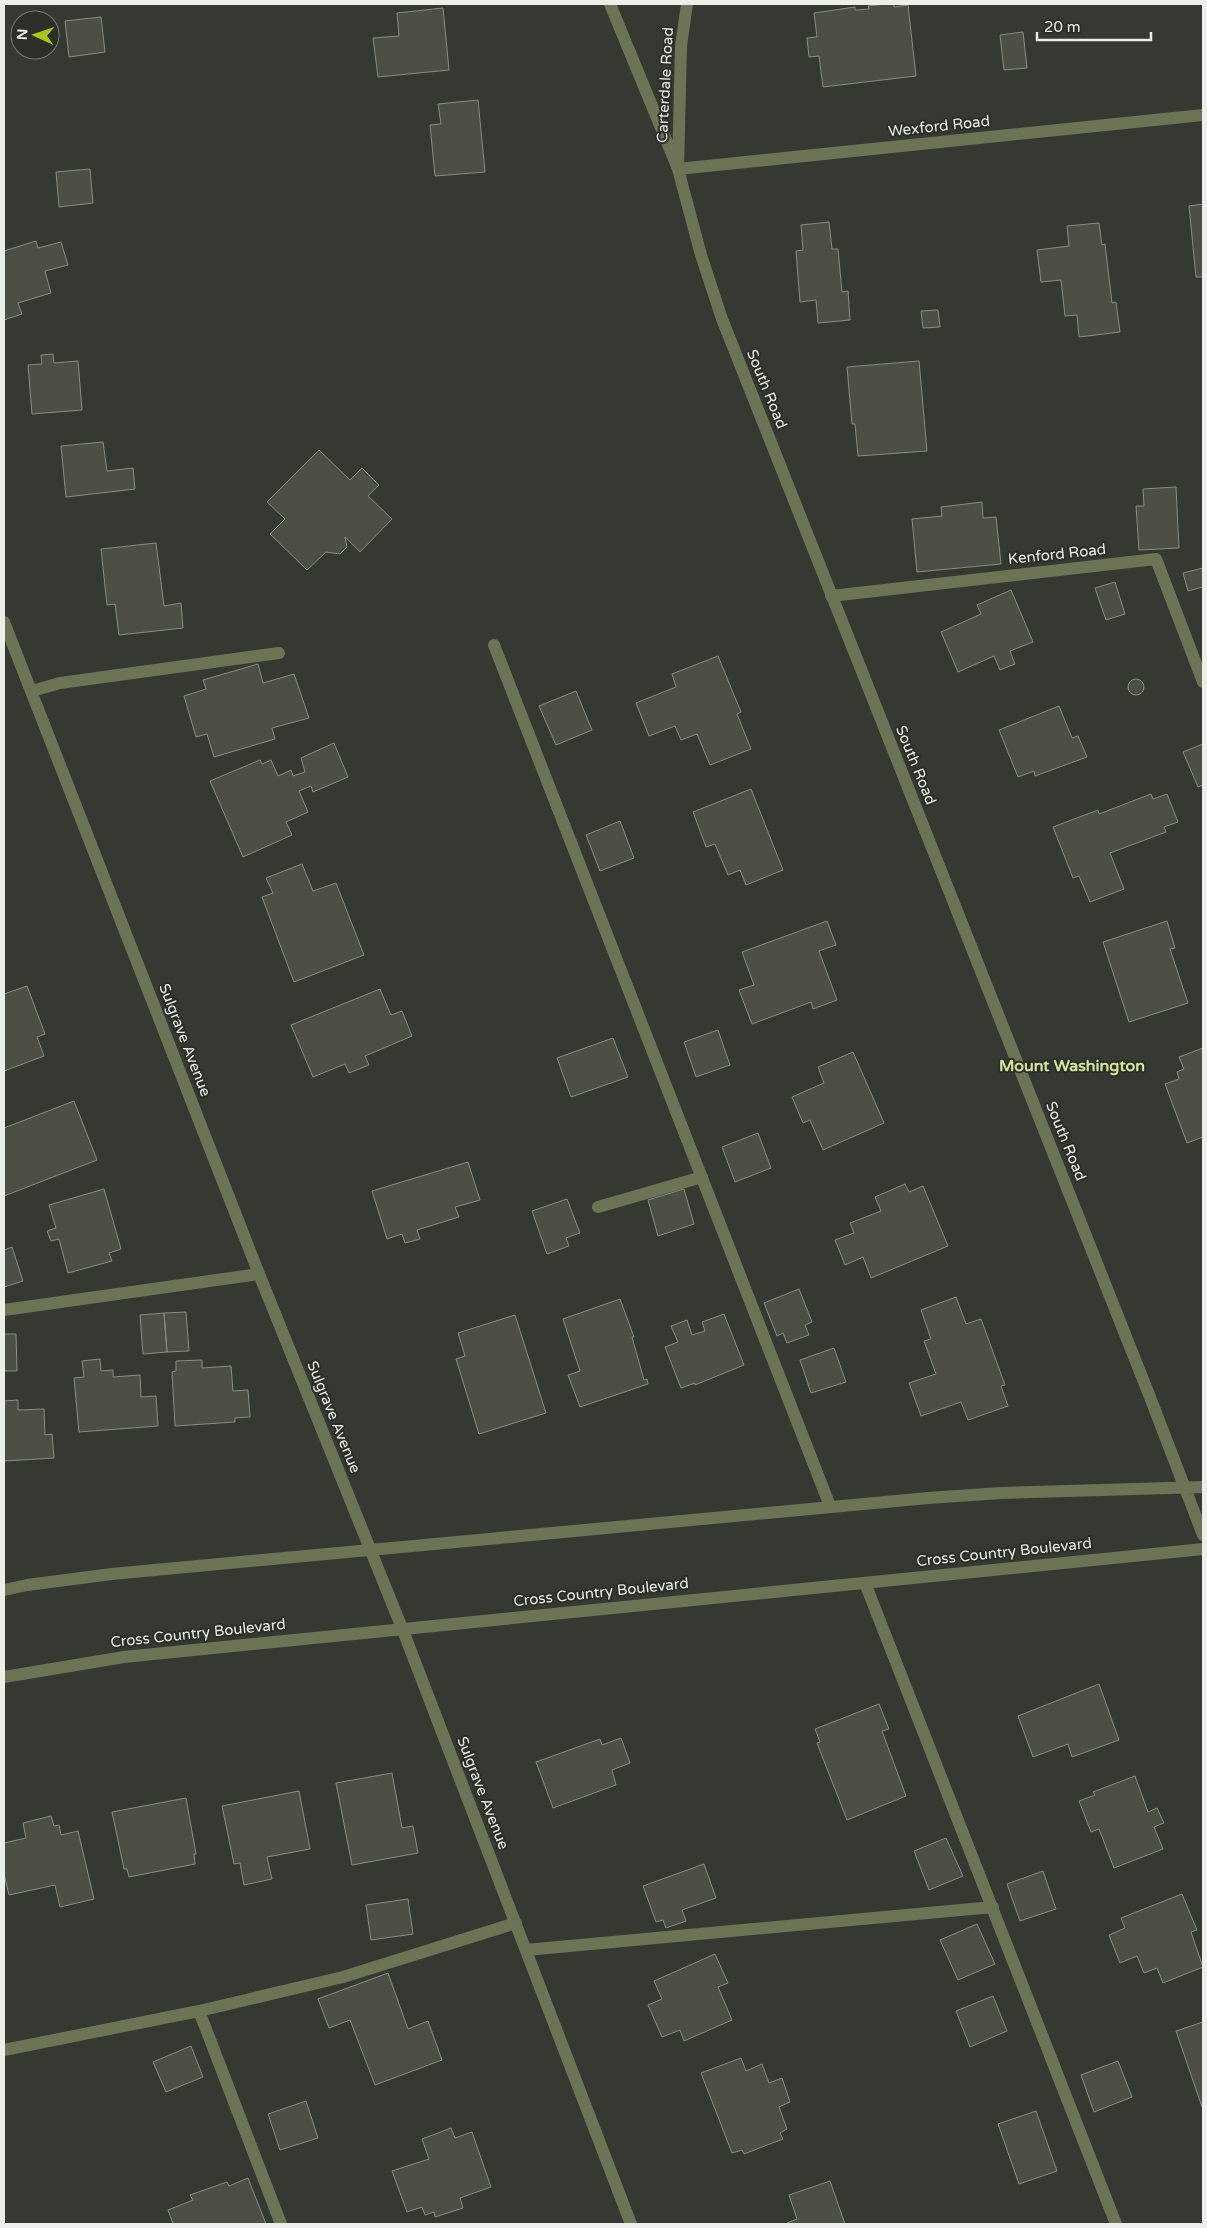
<svg xmlns="http://www.w3.org/2000/svg" width="1207" height="2228" font-family="'Varela Round',sans-serif">
  <rect width="100%" height="100%" fill="#363931"/>
  <path fill="#4d4f47" stroke="#8b8e85" d="M885 4H894V7L908 5 916 76 823 87 819 56 809 57 807 38 817 37 814 13 855 7V10L869 9 868 6Z
    M443 8 449 70 378 77 373 38 399 36 397 13Z
    M101 17 105 52 69 57 65 21Z
    M1023 32 1027 68 1004 70 1000 35Z
    M478 100 485 172 435 176 430 125 441 124 438 104Z
    M90 169 93 203 59 207 56 172Z
    M1203 204V277H1196L1189 206Z
    M829 222 832 249H838L842 292 848 291 850 320 818 323 816 300 800 302 796 251 803 250 801 225Z
    M1099 223 1102 245 1105 244 1112 303 1116 302 1120 332 1079 337 1077 315 1065 316 1061 280 1041 282 1037 250 1069 246 1067 226Z
    M36 241 38 248 61 242 68 265 45 271 51 293 18 303 22 314 4 320V251Z
    M938 310 940 327 923 328 921 311Z
    M53 354 54 363 78 361 82 410 32 414 28 365 42 364 41 355Z
    M919 361 927 451 858 456 855 424H852L847 367Z
    M103 442 107 471 133 468 135 489 66 497 61 446Z
    M319 450 350 480 362 468 379 485 368 496 392 519 360 552 345 537 347 547 340 554 326 552 307 570 270 534 285 519 267 502Z
    M1176 487 1179 548 1139 550 1136 506H1144L1143 489Z
    M982 502 983 518 996 517 1001 564 917 572 912 519 942 516 941 507Z
    M156 543 164 606 181 603 183 628 119 635 115 604 107 605 101 549Z
    M1203 568V587L1188 591 1183 573Z
    M1115 582 1125 614 1106 620 1095 588Z
    M1011 590 1033 642 1010 651 1015 664 1000 670 994 656 958 672 941 632 981 614 977 605Z
    M718 656 741 712 737 714 751 749 710 765 697 734 681 740 675 726 649 736 636 703 676 687 672 674Z
    M258 664 263 683 294 674 309 718 272 728 275 739 214 757 207 734 196 737 184 696 206 689 203 680Z
    M1128 687a8 8 0 1 1 16 0a8 8 0 1 1-16 0Z
    M576 691 592 730 556 745 539 706Z
    M1059 706 1072 738 1078 736 1087 757 1035 776 1034 771 1018 777 999 730Z
    M334 743 348 777 313 792 311 786 299 791 308 812 286 822 292 835 243 857 210 781 260 760 262 764 271 760 278 776 291 770 293 776 305 772 301 758Z
    M1203 744V785L1198 787 1183 752Z
    M751 789 783 870 746 885 740 870 728 875 715 844 706 847 693 812Z
    M1151 794 1153 799 1167 794 1178 822 1164 827 1166 832 1110 853 1124 889 1090 902 1079 876 1073 878 1053 827 1098 810 1099 814Z
    M620 821 634 858 600 871 586 835Z
    M302 864 313 891 336 883 364 955 294 982 262 897 273 893 266 878Z
    M827 921 836 945 819 951 837 1000 813 1009 811 1002 752 1024 739 990 754 985 742 952Z
    M1167 921 1175 948 1170 949 1188 1003 1129 1022 1103 942Z
    M27 986 45 1034 37 1037 44 1056 4 1071V994Z
    M380 989 391 1015 402 1011 412 1036 365 1056 369 1065 349 1073 345 1064 313 1077 291 1025Z
    M718 1030 730 1065 696 1077 684 1042Z
    M613 1038 628 1077 571 1097 557 1058Z
    M1203 1048V1137L1187 1143 1165 1084 1179 1079 1177 1072 1184 1069 1179 1057Z
    M853 1052 884 1123 823 1150 810 1120 803 1123 792 1097 824 1083 818 1067Z
    M74 1101 97 1160 4 1196V1128Z
    M758 1133 771 1168 735 1182 722 1147Z
    M468 1162 480 1200 455 1207 459 1217 417 1230 420 1239 405 1243 402 1234 387 1239 372 1191Z
    M905 1184 909 1192 923 1186 948 1246 871 1278 863 1257 845 1265 835 1240 854 1233 850 1223 881 1211 875 1197Z
    M104 1189 121 1249 109 1253 112 1261 68 1273 59 1239 51 1241 47 1231 56 1228 49 1205Z
    M684 1189 694 1224 658 1236 648 1200Z
    M567 1199 580 1233 566 1238 569 1246 547 1254 532 1211Z
    M12 1247 23 1281 4 1287V1250Z
    M799 1289 812 1322 805 1325 809 1335 787 1343 783 1333 777 1336 764 1303Z
    M956 1297 966 1324 981 1319 1005 1385 1001 1386 1008 1406 968 1420 961 1402 921 1416 909 1383 936 1374 924 1341 931 1339 921 1310Z
    M620 1299 634 1337H632L644 1380 647 1379 648 1384 580 1407 568 1375 580 1371 563 1319Z
    M186 1312 189 1351 167 1352 164 1313Z
    M164 1313 167 1352 143 1354 140 1315Z
    M724 1314 744 1365 695 1385V1383L681 1388 665 1347 678 1342 671 1326 687 1320 692 1335 705 1331 702 1322Z
    M515 1315 546 1413 479 1434 456 1359 465 1356 458 1333Z
    M4 1334H16L17 1371H4Z
    M834 1348 846 1382 811 1393 800 1360Z
    M100 1359 101 1371 113 1370V1377L140 1375 141 1397 156 1396 158 1426 79 1432 74 1378 84 1377 82 1361Z
    M202 1360V1368L231 1366 233 1391 248 1390 250 1417 235 1418V1422L175 1426 172 1372 176 1371V1361Z
    M18 1400V1410L44 1409 45 1435 52 1434 54 1458 4 1461V1401Z
    M1099 1684 1119 1740 1072 1757 1068 1744 1033 1757 1018 1716Z
    M879 1704 889 1729 882 1731 906 1796 847 1820 817 1743 820 1742 815 1729Z
    M621 1738 630 1763 612 1770 616 1785 553 1808 536 1762 600 1739 602 1745Z
    M392 1773 402 1828 413 1826 418 1853 352 1865 336 1783Z
    M1135 1776 1148 1812 1157 1808 1164 1823 1154 1827 1163 1849 1114 1868 1099 1829 1091 1832 1079 1801 1095 1795 1093 1792Z
    M299 1791 310 1849 267 1857 272 1879 244 1885 240 1863 234 1864 222 1806Z
    M186 1798 196 1854H194L195 1864 129 1877 127 1869H124L112 1812Z
    M51 1816 54 1826 59 1825 61 1835 78 1831 94 1899 60 1907 55 1885 9 1895 4 1874V1843L26 1838 23 1823Z
    M946 1838 963 1876 929 1890 914 1851Z
    M704 1864 716 1898 682 1910 686 1921 666 1928 663 1920 656 1922 643 1886Z
    M1043 1871 1056 1909 1020 1921 1007 1884Z
    M1182 1894 1197 1930 1191 1932 1203 1967 1163 1983 1157 1968 1144 1973 1137 1956 1120 1963 1109 1935 1125 1928 1121 1918Z
    M408 1899 413 1934 371 1940 366 1905Z
    M977 1924 995 1964 958 1980 940 1940Z
    M715 1954 728 1983 718 1987 732 2020 684 2041 680 2030 662 2037 648 2005 662 1999 654 1981Z
    M388 1973 408 2029 428 2021 442 2060 375 2085 350 2020 329 2028 318 1999Z
    M993 1996 1007 2031 970 2047 956 2011Z
    M1203 2022V2107H1202L1176 2031Z
    M191 2046 203 2077 166 2092 153 2062Z
    M741 2058 746 2071 762 2064 769 2083 782 2078 790 2102 779 2107 787 2129 780 2133 783 2139 744 2154 742 2150 732 2153 701 2073Z
    M1118 2061 1132 2097 1094 2112 1081 2075Z
    M306 2101 318 2138 280 2150 268 2114Z
    M1036 2111 1057 2171 1019 2184 998 2124Z
    M451 2128 455 2138 472 2132 491 2187 460 2198 463 2208 435 2217 434 2212 425 2215 422 2207 407 2212 392 2171 429 2159 422 2139Z
    M248 2178 266 2224H173L168 2210 193 2200 190 2195 227 2182 229 2186Z
    M830 2181 845 2224H788L787 2223 797 2219 789 2195Z"/>
  <g fill="none" stroke-linecap="round" stroke-linejoin="round">
    <path stroke="#6c7456" stroke-width="12" d="M610 4 678 169 701 255 722 319 1148 1392 1203 1535
      M687 4 681 46 678 169 1203 115
      M831 596 1156 559 1203 682
      M4 622 259 1274 402 1628 631 2224
      M494 645 830 1506
      M32 691 60 683 279 653
      M598 1207 702 1177
      M4 1310 259 1274
      M865 1583 1116 2224
      M4 1590 27 1585 112 1574 928 1498 1001 1493 1203 1487
      M4 1677 124 1657 1203 1549
      M526 1950 993 1907
      M199 2011 281 2224
      M4 2050 199 2011 343 1977 516 1923"/>
  </g>
  <g text-anchor="middle" stroke-width="4" stroke-linejoin="round" paint-order="stroke">
    <g font-size="15" fill="#eceee9" stroke="#2c2f27">
      <text transform="translate(665 85) rotate(-87)" y="5">Carterdale Road</text>
      <text transform="translate(939 126) rotate(-6)" y="5">Wexford Road</text>
      <text transform="translate(767 389) rotate(68)" y="5">South Road</text>
      <text transform="translate(1057 554) rotate(-6)" y="5">Kenford Road</text>
      <text transform="translate(916 765) rotate(68)" y="5">South Road</text>
      <text transform="translate(185 1040) rotate(69)" y="5">Sulgrave Avenue</text>
      <text transform="translate(1066 1141) rotate(68)" y="5">South Road</text>
      <text transform="translate(334 1417) rotate(68)" y="5">Sulgrave Avenue</text>
      <text transform="translate(1004 1552) rotate(-6)" y="5">Cross Country Boulevard</text>
      <text transform="translate(601 1592) rotate(-6)" y="5">Cross Country Boulevard</text>
      <text transform="translate(198 1633) rotate(-6)" y="5">Cross Country Boulevard</text>
      <text transform="translate(483 1793) rotate(69)" y="5">Sulgrave Avenue</text>
    </g>
    <g font-size="16" font-weight="bold" fill="#d3e79c" stroke="#2c2f27">
      <text x="1072" y="1071">Mount Washington</text>
    </g>
  </g>
  <rect width="1207" height="2228" fill="none" stroke="#eceee9" stroke-width="10"/>
  <g transform="translate(35 35) rotate(273)"><circle r="24" fill="#2c2f27" stroke="#797b75"/>
  <path d="M0-4L9 19L0 12L-9 19Z" fill="#a8c71d"/>
  <text y="-8" font-size="14" font-weight="bold" text-anchor="middle" fill="#eceee9">N</text>
  </g>
  <path d="M1037 32v8h114v-8" fill="none" stroke="#eceee9" stroke-width="2.5"/>
  <text x="1044" y="32" font-size="15" fill="#eceee9" stroke="#2c2f27" stroke-width="4" paint-order="stroke">20 m</text>
</svg>
